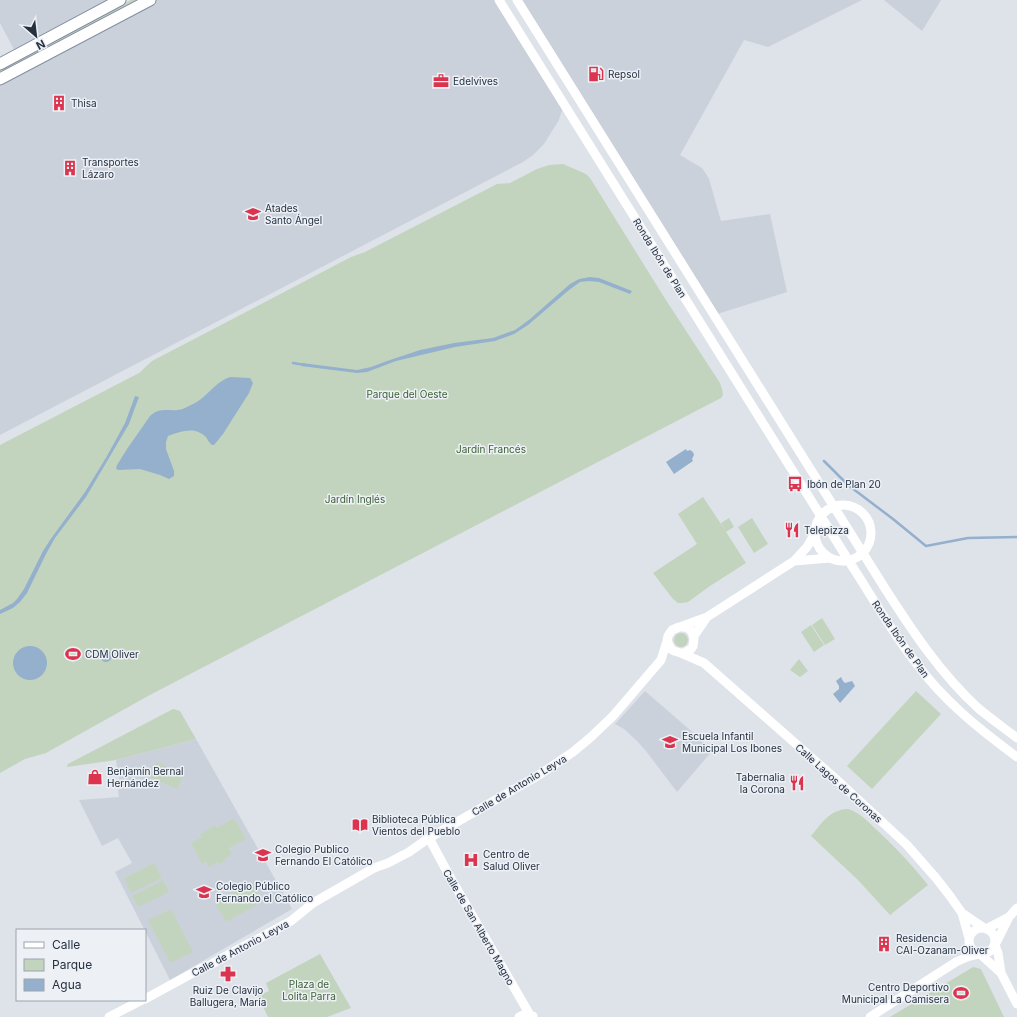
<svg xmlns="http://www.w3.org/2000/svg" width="1017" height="1017" font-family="Inter,sans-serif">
  <rect width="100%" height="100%" fill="#dee2e9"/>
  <path fill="#cbd1db" d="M0 0H113L122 15 150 0H499L565 106 561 113 559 120 544 144 533 155 523 162 0 435V74L21 63 0 23Z
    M517 0H862L768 47 744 40 680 155 702 168 706 174 709 179 721 221 770 214 787 292 714 315Z
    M884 0H941L922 31Z
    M645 691 713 750 677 792 646 751 637 741 624 729 615 724Z
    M196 739 292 909 170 980 115 872 132 863 118 838 102 846 79 800 119 797 118 790 121 789 116 760Z"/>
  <path fill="#c3d4be" d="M131 0H137L0 73V70Z
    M563 164 586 174 590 178 664 297 720 383 722 389 723 395 721 398 148 696 46 753 25 759 0 773V445L139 373 152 361 351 257 365 252 497 184 510 183 537 169 549 165Z
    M703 497 725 530 721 523 729 518 734 527 726 532 746 563 710 586 688 602 682 603H678L673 599 653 573 697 544 678 514Z
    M752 518 768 544 754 553 738 527Z
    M822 618 835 639 825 645 812 625Z
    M811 625 824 645 814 652 801 632Z
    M674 640a7 7 0 1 1 14 0a7 7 0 1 1-14 0Z
    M799 659 808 671 800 677 790 670Z
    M916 691 941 714 872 789 847 766Z
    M173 709 180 711 196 739 116 760 67 767 68 764Z
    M156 762 184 774 177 789 150 777Z
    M848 809C861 813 869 823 878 831 896 848 913 866 928 885L890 915 858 880 811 836C823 822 829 810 848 809Z
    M234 818 246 839 229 848 232 854 224 859 225 861 220 864 218 862 209 867 206 862 202 864 191 843 202 837 200 834 215 825 217 828Z
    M154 863 162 878 131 893 124 878Z
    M163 880 169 892 138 907 132 896Z
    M252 882 262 902 226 922 215 903Z
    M171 909 193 952 170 963 148 920Z
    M320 954 351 1008 327 1017H268L258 996 269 991 266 983Z
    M973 967 981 969 1004 1017H890Z"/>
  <path fill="#94b0cd" d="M590 277 599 278 632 291 630 294 599 282 589 281 580 282 569 290 528 325 514 334 495 341 455 347 396 361 367 372 357 373 301 366 302 363 357 370 371 367 387 361 420 350 454 343 493 338 515 330 522 325 530 319 570 284 579 279Z
    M230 377 250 378 253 383 249 393 223 434 214 445H212C209 443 208 440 206 437 195 426 181 431 168 436L166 442V449L174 471V476L169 479 160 475 140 469 119 470 116 469 117 465 127 449 150 416C162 405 172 414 185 408 190 405 196 403 201 399 211 391 218 381 230 377Z
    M135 396 139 397 129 424 86 497 55 538 46 554 27 593 20 602 13 608 0 614V610L13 603 17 599 24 589 43 551 50 540 85 492 107 456 125 423Z
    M686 449 687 451 690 450 693 452 694 455 692 459 693 461 674 474 666 462Z
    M13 663a17 17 0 1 1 34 0a17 17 0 1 1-34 0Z
    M100 656a6 6 0 1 1 12 0a6 6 0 1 1-12 0Z
    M841 677 843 681 845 683 852 681 855 686 840 703 833 694 839 689V686L836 681Z"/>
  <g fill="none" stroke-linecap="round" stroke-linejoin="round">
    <path stroke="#94b0cd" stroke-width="2.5" d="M293 363 305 365
      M824 461 848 485 893 519 926 546 968 538 1017 537"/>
    <defs>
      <path id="highway" d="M0 64 120 0
        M0 79 150 0"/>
    </defs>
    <use href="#highway" stroke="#838fa1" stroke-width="13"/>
    <path stroke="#fff" stroke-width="9" d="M499 0 852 566C873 598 892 633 916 663 944 701 979 729 1017 757
      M517 0 886 590C913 632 941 674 978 708 990 718 1004 728 1017 738
      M815 533a28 28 0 1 1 56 0a28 28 0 1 1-56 0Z
      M794 561 830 558
      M680 627 707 617 794 561 807 547 815 533
      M694 636 707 617
      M681 653 704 663 837 780 907 845 936 878 950 896 962 913 969 938
      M429 838 450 877 530 1015
      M962 913 984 928
      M969 941a13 13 0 1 1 26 0a13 13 0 1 1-26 0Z
      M986 929 1009 917
      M996 943 1009 917 1017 908
      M995 945 998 953 1001 973 1017 1004
      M980 954 1001 973
      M145 999 202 968 210 965 246 945 258 939 291 921 313 903 374 868 388 863 409 852 429 838 539 775 573 752 591 737 613 716 661 660 667 641 668 636 672 630 679 627H685L689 629 692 632 694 639 693 646 691 649 684 653H681L674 651 671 649 667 641
      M109 1017 142 1000
      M519 1017 525 1014 533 1016
      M870 1017 956 962 967 957 979 954"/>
    <use href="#highway" stroke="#fff" stroke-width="11"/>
  </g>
  <defs>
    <symbol id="fuel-bare" viewBox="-9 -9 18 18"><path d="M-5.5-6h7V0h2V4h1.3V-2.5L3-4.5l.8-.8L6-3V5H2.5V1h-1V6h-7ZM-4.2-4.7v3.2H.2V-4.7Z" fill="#dc344e" stroke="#edf1f6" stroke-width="2.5" paint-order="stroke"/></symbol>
    <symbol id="office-bare" viewBox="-9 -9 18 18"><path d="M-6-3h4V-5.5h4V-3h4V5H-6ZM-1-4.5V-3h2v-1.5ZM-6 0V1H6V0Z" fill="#dc344e" stroke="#edf1f6" stroke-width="2.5" paint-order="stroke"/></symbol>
    <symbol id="building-bare" viewBox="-9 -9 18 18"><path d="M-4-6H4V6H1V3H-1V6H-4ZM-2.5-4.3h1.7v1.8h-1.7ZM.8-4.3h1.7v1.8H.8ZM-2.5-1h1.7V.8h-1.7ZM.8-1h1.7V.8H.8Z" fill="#dc344e" stroke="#edf1f6" stroke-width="2.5" paint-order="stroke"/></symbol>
    <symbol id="school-bare" viewBox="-9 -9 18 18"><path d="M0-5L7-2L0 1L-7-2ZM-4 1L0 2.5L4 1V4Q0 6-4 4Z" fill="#dc344e" stroke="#edf1f6" stroke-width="2.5" paint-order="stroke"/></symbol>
    <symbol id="bus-bare" viewBox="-9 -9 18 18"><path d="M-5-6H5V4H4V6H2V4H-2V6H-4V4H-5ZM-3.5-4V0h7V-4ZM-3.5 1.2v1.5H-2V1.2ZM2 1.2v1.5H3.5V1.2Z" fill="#dc344e" stroke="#edf1f6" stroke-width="2.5" paint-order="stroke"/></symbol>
    <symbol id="restaurant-bare" viewBox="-9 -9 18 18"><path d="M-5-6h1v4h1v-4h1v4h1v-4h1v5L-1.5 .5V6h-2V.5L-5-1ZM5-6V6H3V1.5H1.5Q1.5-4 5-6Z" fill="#dc344e" stroke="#edf1f6" stroke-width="2.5" paint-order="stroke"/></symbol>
    <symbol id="stadium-bare" viewBox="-9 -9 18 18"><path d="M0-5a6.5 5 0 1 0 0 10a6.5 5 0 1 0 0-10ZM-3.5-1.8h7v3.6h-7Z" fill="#dc344e" stroke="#edf1f6" stroke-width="2.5" paint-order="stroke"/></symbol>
    <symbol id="shop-bare" viewBox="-9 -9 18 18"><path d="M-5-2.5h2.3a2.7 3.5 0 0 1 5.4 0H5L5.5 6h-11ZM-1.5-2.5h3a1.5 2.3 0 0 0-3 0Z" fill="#dc344e" stroke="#edf1f6" stroke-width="2.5" paint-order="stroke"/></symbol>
    <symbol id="library-bare" viewBox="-9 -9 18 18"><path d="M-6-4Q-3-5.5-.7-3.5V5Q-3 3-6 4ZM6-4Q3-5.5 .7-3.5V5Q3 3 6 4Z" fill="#dc344e" stroke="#edf1f6" stroke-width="2.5" paint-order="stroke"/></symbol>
    <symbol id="hospital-bare" viewBox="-9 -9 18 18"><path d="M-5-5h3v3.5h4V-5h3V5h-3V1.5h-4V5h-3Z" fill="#dc344e" stroke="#edf1f6" stroke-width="2.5" paint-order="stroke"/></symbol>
    <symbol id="pharmacy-bare" viewBox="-9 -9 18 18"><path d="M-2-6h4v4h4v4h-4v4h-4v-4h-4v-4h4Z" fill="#dc344e" stroke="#edf1f6" stroke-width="2.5" paint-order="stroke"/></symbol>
  </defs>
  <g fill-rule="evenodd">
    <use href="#fuel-bare" x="585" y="63" width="22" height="22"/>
    <use href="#office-bare" x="430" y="70" width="22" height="22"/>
    <use href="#building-bare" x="48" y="92" width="22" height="22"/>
    <use href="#building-bare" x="59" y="157" width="22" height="22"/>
    <use href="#school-bare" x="242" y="203" width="22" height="22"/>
    <use href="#bus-bare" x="784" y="473" width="22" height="22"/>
    <use href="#restaurant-bare" x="781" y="519" width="22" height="22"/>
    <use href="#stadium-bare" x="62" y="643" width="22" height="22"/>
    <use href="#school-bare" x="659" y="731" width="22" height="22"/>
    <use href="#shop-bare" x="84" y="766" width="22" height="22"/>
    <use href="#restaurant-bare" x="786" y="772" width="22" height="22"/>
    <use href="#library-bare" x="349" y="814" width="22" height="22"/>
    <use href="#school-bare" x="252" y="844" width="22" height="22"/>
    <use href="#hospital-bare" x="460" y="849" width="22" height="22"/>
    <use href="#school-bare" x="193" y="881" width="22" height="22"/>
    <use href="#building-bare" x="873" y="933" width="22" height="22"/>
    <use href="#pharmacy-bare" x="217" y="963" width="22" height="22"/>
    <use href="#stadium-bare" x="950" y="982" width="22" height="22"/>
  </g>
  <g text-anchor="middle" stroke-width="3" stroke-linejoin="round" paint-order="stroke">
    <g font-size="10" fill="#253041" stroke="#edf1f6" text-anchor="start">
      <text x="608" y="78">Repsol</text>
      <text x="453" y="85">Edelvives</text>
      <text x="71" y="107">Thisa</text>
      <text x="82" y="166">Transportes<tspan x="82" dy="12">Lázaro</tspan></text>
      <text x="265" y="212">Atades<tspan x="265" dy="12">Santo Ángel</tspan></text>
      <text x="807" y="488">Ibón de Plan 20</text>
      <text x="804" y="534">Telepizza</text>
      <text x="85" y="658">CDM Oliver</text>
      <text x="682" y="740">Escuela Infantil<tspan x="682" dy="12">Municipal Los Ibones</tspan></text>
      <text x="107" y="775">Benjamín Bernal<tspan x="107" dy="12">Hernández</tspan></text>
      <text x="785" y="781" text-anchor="end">Tabernalia<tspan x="785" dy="12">la Corona</tspan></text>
      <text x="372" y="823">Biblioteca Pública<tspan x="372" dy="12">Vientos del Pueblo</tspan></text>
      <text x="275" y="853">Colegio Publico<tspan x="275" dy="12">Fernando El Católico</tspan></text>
      <text x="483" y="858">Centro de<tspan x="483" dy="12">Salud Oliver</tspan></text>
      <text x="216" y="890">Colegio Público<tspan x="216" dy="12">Fernando el Católico</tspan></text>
      <text x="896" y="942">Residencia<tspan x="896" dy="12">CAI-Ozanam-Oliver</tspan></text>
      <text x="949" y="991" text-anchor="end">Centro Deportivo<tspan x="949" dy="12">Municipal La Camisera</tspan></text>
      <text x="228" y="994" text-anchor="middle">Ruiz De Clavijo<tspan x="228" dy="12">Ballugera, María</tspan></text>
    </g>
    <g font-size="10" fill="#253041" stroke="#edf1f6">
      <text transform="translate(660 258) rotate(58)" y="4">Ronda Ibón de Plan</text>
      <text transform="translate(901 639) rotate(55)" y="4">Ronda Ibón de Plan</text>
      <text transform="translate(839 783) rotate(42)" y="4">Calle Lagos de Coronas</text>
      <text transform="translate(519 785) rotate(-31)" y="4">Calle de Antonio Leyva</text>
      <text transform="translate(479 927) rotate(60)" y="4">Calle de San Alberto Magno</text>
      <text transform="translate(240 948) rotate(-28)" y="4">Calle de Antonio Leyva</text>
    </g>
    <g font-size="10" fill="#3a5f31" stroke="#edf1f6">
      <text x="407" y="398">Parque del Oeste</text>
      <text x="491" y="453">Jardín Francés</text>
      <text x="355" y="503">Jardín Inglés</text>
      <text x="309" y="988">Plaza de<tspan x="309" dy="12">Lolita Parra</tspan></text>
    </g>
  </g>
  <rect x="16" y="929" width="130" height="72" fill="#edf1f6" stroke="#9da4ae"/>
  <rect x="24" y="942" width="20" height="6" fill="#ffffff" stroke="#9da4ae"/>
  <text x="52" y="949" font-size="12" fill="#253041">Calle</text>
  <rect x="24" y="959" width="20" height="12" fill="#c3d4be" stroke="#9da4ae"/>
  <text x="52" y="969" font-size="12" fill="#253041">Parque</text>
  <rect x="24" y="979" width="20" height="12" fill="#94b0cd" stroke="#9da4ae"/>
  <text x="52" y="989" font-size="12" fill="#253041">Agua</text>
  <g transform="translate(36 36) rotate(152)" stroke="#edf1f6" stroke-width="3" paint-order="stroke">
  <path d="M0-3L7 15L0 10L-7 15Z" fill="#253041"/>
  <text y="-6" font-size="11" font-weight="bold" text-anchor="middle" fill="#253041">N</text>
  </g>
</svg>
